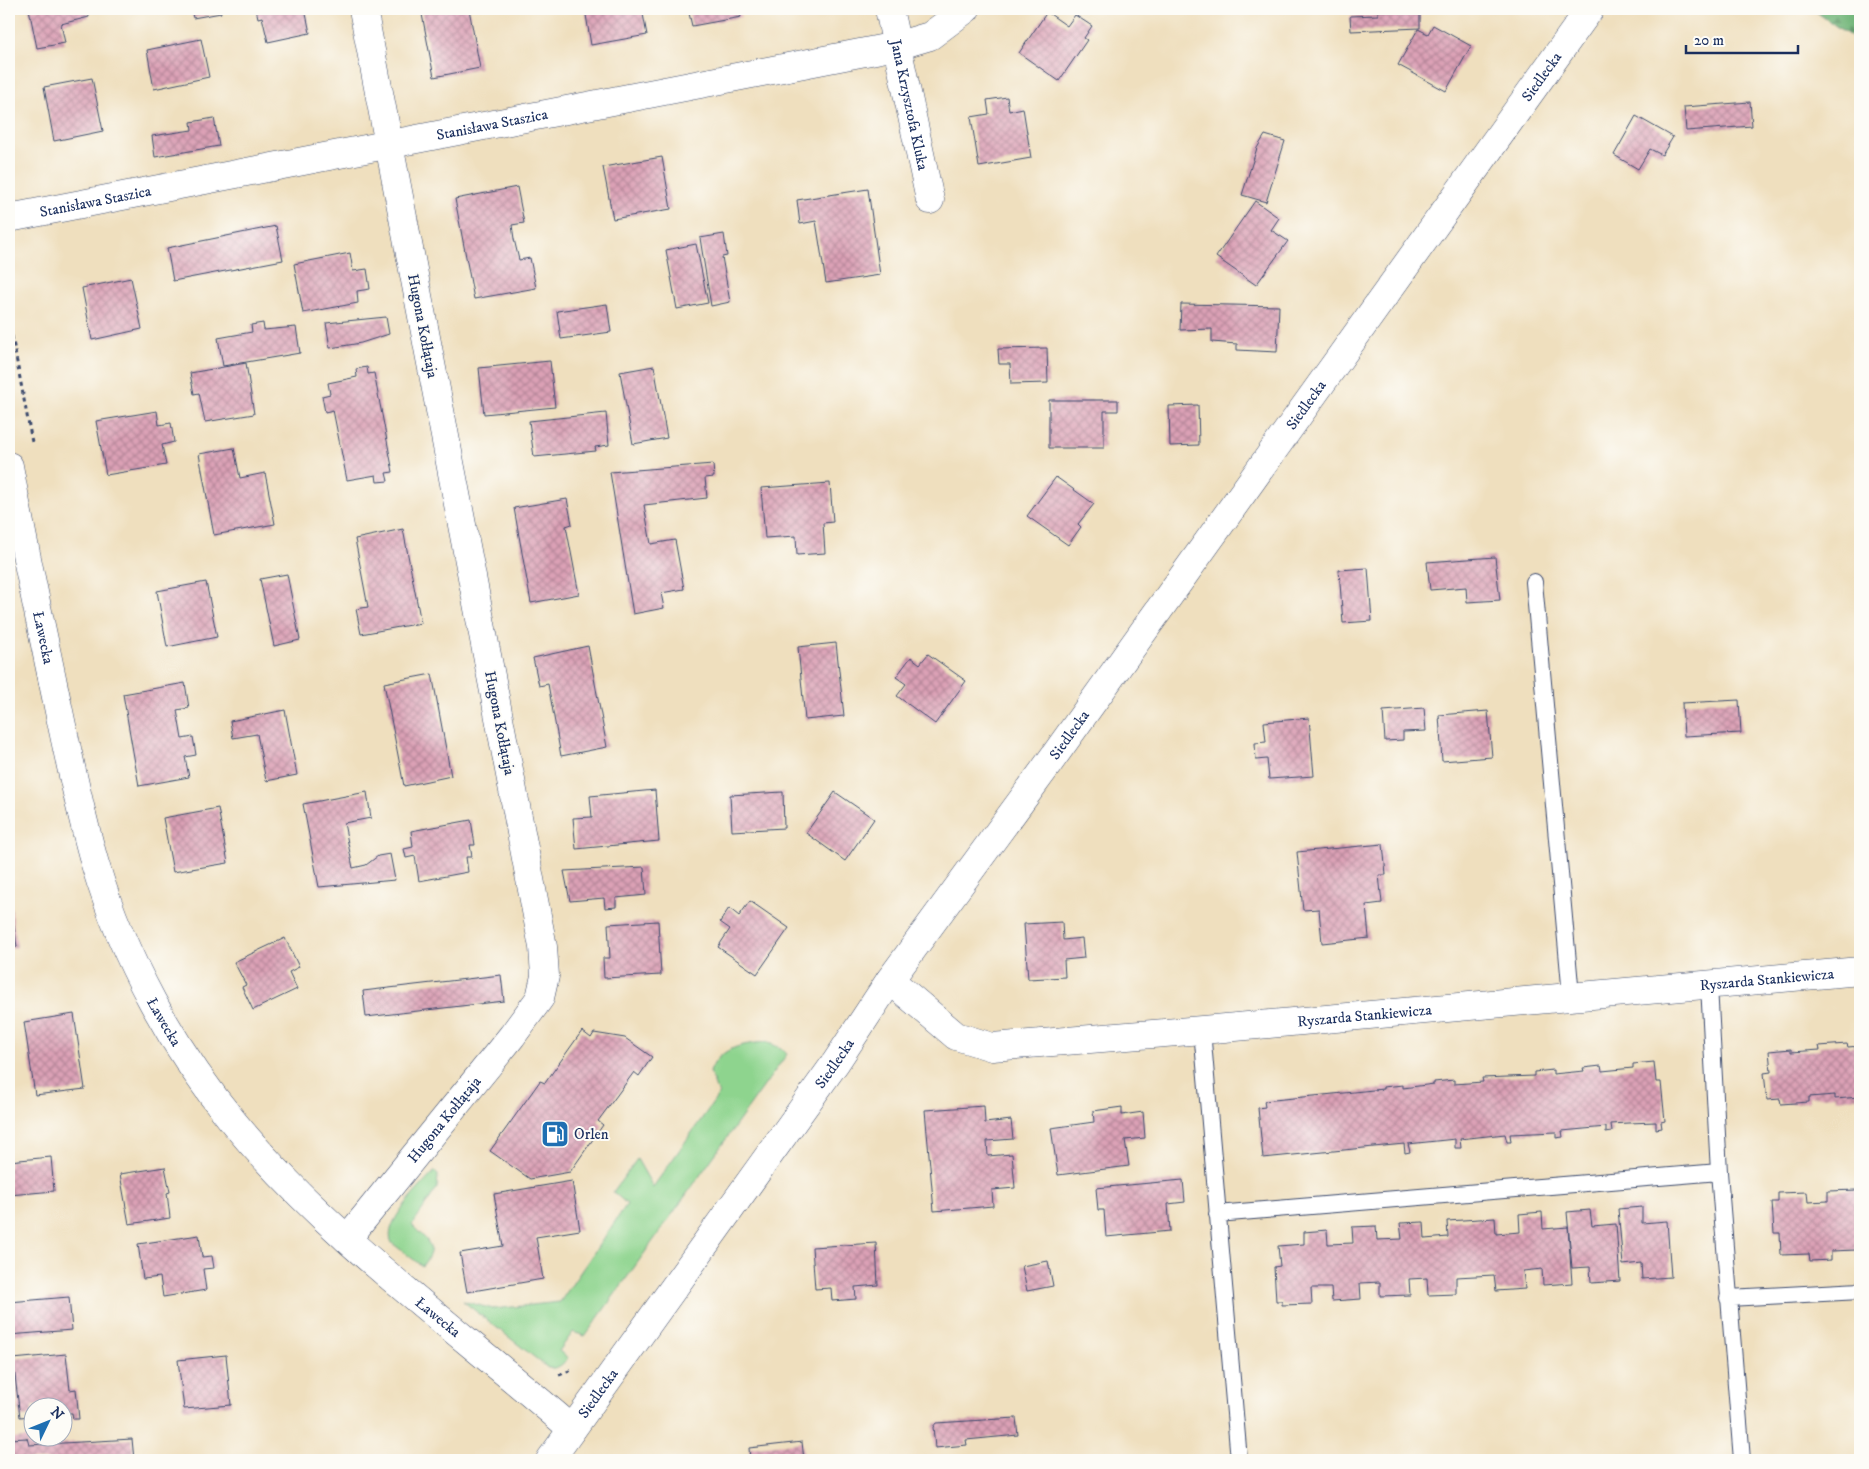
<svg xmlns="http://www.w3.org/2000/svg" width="1869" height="1469" font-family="'IM FELL DW Pica',serif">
  <defs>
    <pattern id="forest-firs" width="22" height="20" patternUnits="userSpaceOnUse" patternTransform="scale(1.25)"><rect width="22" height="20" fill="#72b679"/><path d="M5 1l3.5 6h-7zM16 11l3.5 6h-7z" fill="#5d9466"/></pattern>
    <pattern id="building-cross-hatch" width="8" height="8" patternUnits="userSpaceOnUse" patternTransform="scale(1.25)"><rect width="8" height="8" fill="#dca1b6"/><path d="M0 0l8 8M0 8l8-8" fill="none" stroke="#b28497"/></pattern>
  </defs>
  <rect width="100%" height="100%" fill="#fdfcf7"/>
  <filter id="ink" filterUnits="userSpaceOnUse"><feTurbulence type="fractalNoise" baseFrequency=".02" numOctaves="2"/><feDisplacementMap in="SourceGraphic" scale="10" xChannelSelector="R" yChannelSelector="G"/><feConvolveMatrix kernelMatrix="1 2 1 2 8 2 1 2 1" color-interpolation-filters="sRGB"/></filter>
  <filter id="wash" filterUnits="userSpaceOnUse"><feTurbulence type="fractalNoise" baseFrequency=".0096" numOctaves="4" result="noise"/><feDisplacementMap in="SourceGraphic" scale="20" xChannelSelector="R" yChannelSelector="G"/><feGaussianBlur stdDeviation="1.12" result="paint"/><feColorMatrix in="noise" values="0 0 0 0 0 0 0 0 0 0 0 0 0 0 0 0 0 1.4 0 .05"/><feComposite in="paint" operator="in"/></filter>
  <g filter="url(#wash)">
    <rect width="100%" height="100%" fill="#efdfbe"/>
    <path fill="#8ed48e" stroke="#548276" d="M766 1042 781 1048 787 1054 585 1336 573 1332 559 1351 568 1358C562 1365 558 1369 548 1368L463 1301 493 1309 560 1302 627 1204 613 1192 637 1159 653 1187 720 1093 716 1089 710 1072C719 1047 743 1044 766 1042Z
      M435 1171 438 1175 437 1188 412 1225C427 1241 439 1246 422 1266L392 1243C381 1223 422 1186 435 1171Z"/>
    <path fill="url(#forest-firs)" stroke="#46726c" d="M1812 9H1860V43Z"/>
    <g id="blocks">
      <path fill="url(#building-cross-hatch)" d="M29 9H88L89 17 61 24 65 43 37 48Z
        M191 9H220L221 13 193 18Z
        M256 9H305L310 33 268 42 262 17 258 18Z
        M421 9H469L480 68 434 77Z
        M585 9H642L647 35 591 45Z
        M688 9H739L741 17 692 26Z
        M1420 9V28L1351 31 1350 16 1378 15V11Z
        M1047 12 1067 26 1075 15 1092 26 1084 38 1087 40 1059 81 1019 53Z
        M1433 25 1471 46 1446 91 1398 65 1418 29 1428 34Z
        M201 39 209 77 154 89 147 50Z
        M92 78 103 131 54 141 44 87Z
        M1007 97 1009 111 1023 108 1031 158 979 167 971 117 989 114 987 100Z
        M1750 102 1752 126 1686 131 1684 107Z
        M1636 116 1673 137 1662 155 1650 149 1638 169 1614 155Z
        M214 118 219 146 155 157 152 136 192 130 191 122Z
        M1265 135 1285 141 1266 202 1242 195 1257 148Z
        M662 157 671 209 613 219 603 167Z
        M517 187 524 223 512 225 514 239 519 260 530 258 536 288 474 299 455 199Z
        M868 189 880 275 826 283 816 221 800 224 797 200Z
        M1255 201 1279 218 1271 230 1288 241 1256 285 1216 257Z
        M276 226 283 260 173 281 167 248Z
        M724 234 727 256 722 257 730 302 711 306 700 238Z
        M696 244 708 303 677 309 666 250Z
        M350 253 353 271 367 269 370 289 357 291 358 303 303 313 294 264Z
        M131 278 142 329 92 340 82 288Z
        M607 304 611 332 561 339 557 311Z
        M1181 304 1279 306 1277 352 1237 350V344L1212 342V329L1180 330Z
        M386 317 389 334 361 343 330 348 326 323Z
        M263 323 264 330 296 327 300 353 223 366 218 338 252 332 251 325Z
        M1047 348 1048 383 1011 384 1010 364H999L998 349Z
        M550 361 555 407 484 414 479 368Z
        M246 363 254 414 205 422 199 393 194 394 190 373Z
        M654 366 667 438 633 444 620 372Z
        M367 367 368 374 374 373 393 472 386 473 388 481 377 482 376 475 347 480 333 410 325 412 322 396 330 394 328 383 357 377 356 369Z
        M1049 400H1118V411H1104V448H1049Z
        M1198 405 1199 445 1170 446 1169 406Z
        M157 411 159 425 171 423 174 442 162 445 166 465 106 475 96 421Z
        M606 413 609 445 595 447 596 451 534 457 529 421Z
        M234 448 240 478 265 473 275 524 214 535 199 454Z
        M713 464 714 477 705 478 707 498 644 505 651 544 675 540 684 589 661 593 664 608 633 614 610 472Z
        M1056 477 1094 504 1078 524 1081 527 1068 545 1027 516Z
        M830 483 833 522 823 523 825 553 797 555 796 536 765 538 761 488Z
        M567 499 572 524 566 526 579 594 531 603 514 508Z
        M403 529 421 623 361 634 356 609 368 607 355 539Z
        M1495 557 1500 600 1467 602 1466 587 1430 590 1427 562Z
        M1368 568 1372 621 1343 623 1339 570Z
        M287 574 300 640 274 646 260 579Z
        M206 582 217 637 167 647 157 591Z
        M836 643 844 716 805 720 798 647Z
        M588 646 607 747 561 756 548 684 539 686 533 658Z
        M928 654 966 681 935 724 897 696 906 684 896 677 911 657 920 664Z
        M432 674 451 776 404 786 384 683Z
        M185 683 189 708 177 710 182 739 193 737 196 755 185 757 189 777 139 786 123 694Z
        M1739 700 1741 733 1684 736 1682 703Z
        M1424 708 1426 731 1403 732V740L1385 741 1383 711Z
        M285 710 297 775 266 781 257 734 233 738 230 721Z
        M1488 711 1492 757 1442 761 1439 715Z
        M1309 718 1314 776 1269 779 1267 759 1256 760 1255 743 1266 742 1264 722Z
        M655 790 659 841 576 849 573 818 592 817 590 796Z
        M367 792 371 818 344 823 353 868 366 865 378 856 390 854 395 880 319 887 303 804Z
        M783 792 784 828 732 831 730 795Z
        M835 792 874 819 845 861 806 833Z
        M218 808 228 863 173 872 163 818Z
        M471 820 475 845H470L472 857H466L468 872 419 881 415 856 406 858 404 849 413 847 411 831Z
        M1383 844 1386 875H1379L1382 903 1366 905 1369 938 1322 943 1319 909 1303 910 1297 852Z
        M644 867 646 895 616 898V907L605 908 604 898 570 901 564 871Z
        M10 900 17 947 9 949V901Z
        M750 901 789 928 757 974 718 947 730 929 720 922 729 908 739 916Z
        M658 921 661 975 604 978 603 958H610L608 924Z
        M1062 922 1063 940 1082 938 1084 958 1064 960 1065 977 1028 979 1024 924Z
        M285 938 299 967 289 972 297 989 253 1010 242 987 246 985 234 962Z
        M501 975 504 1001 366 1017 363 991Z
        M74 1014 85 1089 35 1095 24 1022Z
        M582 1031 591 1038 594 1033 625 1038 652 1057 639 1076 634 1072 598 1121 603 1125 570 1172 530 1179 490 1151 540 1081 545 1083Z
        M1847 1044 1848 1047 1860 1046V1097L1835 1099V1095L1809 1097V1102L1781 1104 1780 1099 1767 1100 1764 1073 1771 1072 1769 1051 1791 1049V1052L1820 1050 1819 1046Z
        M1654 1062 1656 1082H1661L1665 1121 1661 1122 1662 1128 1656 1129V1122L1628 1123 1611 1124 1612 1132 1606 1133V1127L1562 1131 1563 1137 1556 1138V1132L1510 1134 1511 1142H1507L1505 1134 1460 1139 1461 1148H1455V1139L1408 1144 1410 1152 1405 1153 1404 1144 1263 1158 1258 1108 1265 1107 1264 1101 1383 1089V1087L1403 1085V1088L1434 1084V1082L1454 1080V1084L1483 1082 1482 1078 1534 1076V1072L1553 1070V1074L1584 1071 1583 1068 1601 1066 1602 1071 1633 1068V1064Z
        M984 1106 985 1123 1011 1120 1013 1139 987 1141 988 1156 1012 1154 1015 1188 992 1190 993 1206 934 1211 925 1110Z
        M1122 1107V1115L1143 1112 1145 1138 1125 1140 1129 1166 1058 1175 1051 1128 1094 1122 1093 1111Z
        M51 1157 54 1191 9 1195V1161Z
        M165 1167 170 1192 167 1193 170 1218 129 1224 120 1174Z
        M1183 1180 1185 1202 1168 1204 1170 1231 1106 1237 1104 1210H1098L1096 1188Z
        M572 1181 580 1230 536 1237 543 1279 467 1292 460 1253 503 1246 494 1194Z
        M1857 1190V1199H1860V1259H1857L1856 1250 1831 1251V1260L1810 1261 1809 1254 1781 1255 1780 1233H1774L1772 1202H1778V1193L1807 1192 1808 1202 1828 1201V1191Z
        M1642 1207V1223L1667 1221 1671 1277 1642 1279 1641 1263 1623 1265 1618 1209Z
        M1590 1210 1592 1226 1616 1224 1620 1281 1591 1283 1590 1267 1572 1268 1567 1212Z
        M1542 1212 1543 1229 1568 1227 1572 1283 1543 1285 1542 1269 1523 1271 1525 1289 1496 1291 1494 1275 1456 1277V1294L1428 1295 1427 1278 1409 1279 1410 1295 1380 1296V1282L1360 1283 1361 1299 1332 1301 1331 1288H1311L1312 1304 1282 1305V1301H1276L1274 1267 1280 1266 1278 1246 1304 1244V1232L1327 1230 1328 1244 1353 1243 1352 1227 1376 1226 1377 1240 1402 1239 1400 1223 1424 1222 1425 1239 1448 1237 1447 1221 1495 1218 1496 1234 1520 1232 1519 1214Z
        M199 1235 202 1257 212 1256 214 1268 203 1269 206 1290 163 1297 160 1277 143 1279 138 1244Z
        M876 1243 878 1285 855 1287 856 1299 832 1301 831 1288 815 1289 812 1247Z
        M1048 1261 1053 1286 1027 1291 1022 1266Z
        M69 1297 72 1330 9 1335V1302Z
        M66 1354 70 1390 76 1389 79 1419H73L72 1413H62V1406H32V1416L20 1417 13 1359Z
        M226 1355 231 1405 184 1409 178 1360Z
        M1016 1418 1018 1435 966 1440 967 1445 935 1448 933 1427 936 1423Z
        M27 1438 29 1445 132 1439 134 1460H9V1439Z
        M802 1442 804 1460H750L749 1448Z
        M242 1457 243 1460H218V1459Z"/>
    </g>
  </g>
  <g filter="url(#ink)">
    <use href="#blocks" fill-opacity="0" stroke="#3b496c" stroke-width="1"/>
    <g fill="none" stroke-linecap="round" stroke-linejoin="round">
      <defs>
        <path id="lane" d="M1534 582 1571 996
          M1709 985 1719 1172 1742 1460
          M1202 1030 1239 1460
          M1217 1214 1719 1172
          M1728 1298 1860 1291"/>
        <g id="street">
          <path id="s1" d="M889 9 930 200"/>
          <path id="s2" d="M9 218 896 46 930 36 966 9"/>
          <path id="s3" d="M890 980 956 1036 992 1047 1202 1030 1860 971"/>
          <path id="s4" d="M347 1239 512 1036 540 998 545 976 543 947 363 9"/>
        </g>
        <g id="secondary">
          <path id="s5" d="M9 466C22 538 38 611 53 683 66 744 78 805 95 864 123 958 173 1049 235 1124 332 1241 459 1330 572 1429"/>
          <path id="s6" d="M550 1460 836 1062 890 980 1044 770 1590 9"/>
        </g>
      </defs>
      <use href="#lane" stroke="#3b496c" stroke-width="18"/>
      <use href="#street" stroke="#3b496c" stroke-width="29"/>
      <use href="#secondary" stroke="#3b496c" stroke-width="29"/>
      <path stroke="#3b496c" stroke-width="3" stroke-dasharray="4 4" stroke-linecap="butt" d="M9 320 32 442
        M559 1375 572 1370"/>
      <use href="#lane" stroke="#fff" stroke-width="16"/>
      <use href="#street" stroke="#fff" stroke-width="28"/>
      <use href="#secondary" stroke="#fff" stroke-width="28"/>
    </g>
  </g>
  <defs>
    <symbol id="fuel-square" viewBox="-11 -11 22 22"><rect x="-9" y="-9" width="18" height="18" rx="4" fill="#1f6fb2" stroke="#fdfcf7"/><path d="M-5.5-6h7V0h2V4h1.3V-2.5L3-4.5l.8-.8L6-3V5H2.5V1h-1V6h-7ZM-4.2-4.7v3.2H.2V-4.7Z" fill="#fff"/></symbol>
  </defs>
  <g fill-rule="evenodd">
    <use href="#fuel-square" x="539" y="1118" width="32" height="32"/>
  </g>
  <g text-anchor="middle" stroke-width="4" stroke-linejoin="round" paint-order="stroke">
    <g font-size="15" fill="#1b2f5e" stroke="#fdfcf7">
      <text dy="5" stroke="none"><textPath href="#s6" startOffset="1702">Siedlecka</textPath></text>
      <text dy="5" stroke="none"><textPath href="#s1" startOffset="98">Jana Krzysztofa Kluka</textPath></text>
      <text dy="5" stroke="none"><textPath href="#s2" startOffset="492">Stanisława Staszica</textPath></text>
      <text dy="5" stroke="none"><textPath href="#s2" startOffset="88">Stanisława Staszica</textPath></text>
      <text transform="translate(423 326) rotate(79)" y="5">Hugona Kołłątaja</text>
      <text dy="5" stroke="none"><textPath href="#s6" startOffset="1298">Siedlecka</textPath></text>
      <text dy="5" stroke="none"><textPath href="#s5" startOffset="175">Ławecka</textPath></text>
      <text transform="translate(500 723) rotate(79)" y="5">Hugona Kołłątaja</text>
      <text dy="5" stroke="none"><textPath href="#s6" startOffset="892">Siedlecka</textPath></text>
      <text dy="5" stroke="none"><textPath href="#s3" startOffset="902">Ryszarda Stankiewicza</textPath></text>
      <text dy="5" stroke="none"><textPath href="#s3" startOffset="498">Ryszarda Stankiewicza</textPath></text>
      <text dy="5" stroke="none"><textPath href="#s5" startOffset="580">Ławecka</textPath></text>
      <text dy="5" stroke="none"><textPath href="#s6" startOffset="488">Siedlecka</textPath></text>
      <text dy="5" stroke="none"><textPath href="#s4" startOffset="154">Hugona Kołłątaja</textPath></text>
      <text dy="5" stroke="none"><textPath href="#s5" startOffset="985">Ławecka</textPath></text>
      <text dy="5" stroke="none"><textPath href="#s6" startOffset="82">Siedlecka</textPath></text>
    </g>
    <g font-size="15" fill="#1b2f5e" stroke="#fdfcf7" text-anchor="start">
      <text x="574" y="1139">Orlen</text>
    </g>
  </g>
  <rect width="1869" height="1469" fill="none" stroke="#fdfcf7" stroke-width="30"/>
  <g transform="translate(48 1422) rotate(47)"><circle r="24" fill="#fdfcf7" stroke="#a3aaba"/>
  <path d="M0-4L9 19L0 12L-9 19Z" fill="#1f6fb2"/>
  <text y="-8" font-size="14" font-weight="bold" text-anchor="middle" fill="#1b2f5e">N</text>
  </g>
  <path d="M1686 45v8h112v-8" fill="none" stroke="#1b2f5e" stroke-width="2.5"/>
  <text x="1694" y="45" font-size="15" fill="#1b2f5e" stroke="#fdfcf7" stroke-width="4" paint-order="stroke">20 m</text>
</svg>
